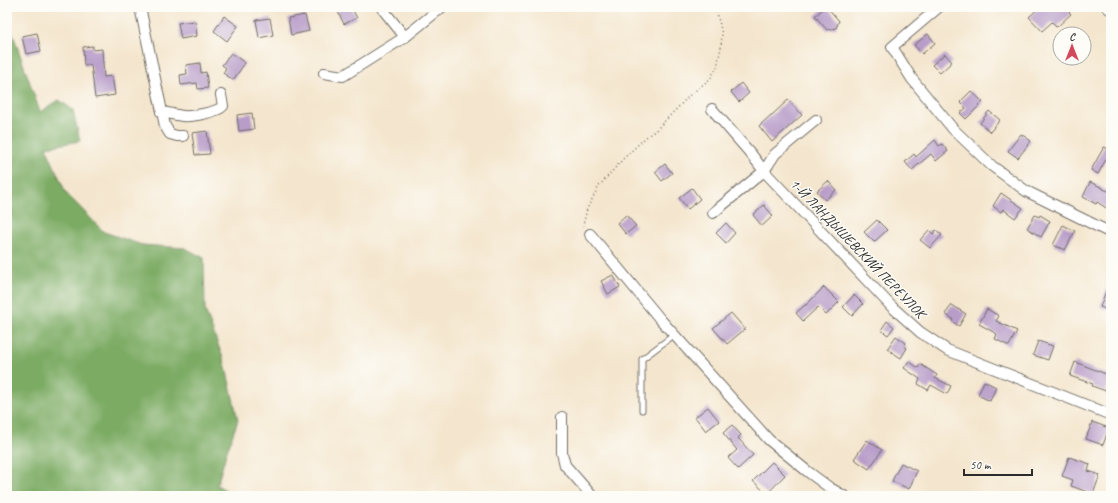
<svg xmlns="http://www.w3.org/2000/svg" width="1118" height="503" font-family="Caveat,sans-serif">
  <rect width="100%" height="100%" fill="#fdfcf7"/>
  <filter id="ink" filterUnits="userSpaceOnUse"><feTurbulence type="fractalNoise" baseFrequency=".025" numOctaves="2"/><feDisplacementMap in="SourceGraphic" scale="8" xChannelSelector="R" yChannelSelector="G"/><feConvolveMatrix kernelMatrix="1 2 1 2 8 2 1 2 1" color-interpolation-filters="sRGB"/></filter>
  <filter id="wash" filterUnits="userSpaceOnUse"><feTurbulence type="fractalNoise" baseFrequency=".012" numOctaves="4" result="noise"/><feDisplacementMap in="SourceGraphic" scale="16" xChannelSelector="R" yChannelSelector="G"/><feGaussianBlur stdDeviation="0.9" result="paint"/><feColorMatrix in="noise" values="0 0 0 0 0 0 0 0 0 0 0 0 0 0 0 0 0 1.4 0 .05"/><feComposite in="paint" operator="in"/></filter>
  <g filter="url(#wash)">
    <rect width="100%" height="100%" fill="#f4e6ce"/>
    <path fill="#7cab64" stroke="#546b48" d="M7 17 40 112 59 100 73 110 80 141 46 147 66 193 104 232 142 245 185 248 204 258 205 310 225 363 238 420 226 454 217 485 236 496H7Z"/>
    <g id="blocks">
      <path fill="#b89dc9" d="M343 7H351L357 18 344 24 337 10Z
        M825 7H827L839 21 836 28 827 30 815 16Z
        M1040 7H1064L1071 14 1057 27 1052 22 1042 31 1029 17Z
        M305 15 309 31 291 35 288 18Z
        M224 16 238 26 227 41 214 31Z
        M270 18 273 35 259 38 256 20Z
        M195 21 197 36 181 39 178 23Z
        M37 33 41 51 26 54 22 36Z
        M928 34 935 43 922 54 914 45Z
        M93 46V50L102 49 104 77 112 76 115 95 95 98 91 65 84 66 83 47Z
        M231 53 245 63 233 80 223 73 226 68 222 65Z
        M945 54 952 62 940 73 932 65Z
        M200 63 201 73 206 72 208 88 198 89 197 83 181 85 180 75 187 74 186 65Z
        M741 83 749 93 739 102 731 92Z
        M971 91 983 102 966 119 960 113 966 108 960 102Z
        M788 100 802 115 772 142 759 126 771 115H772Z
        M989 111 1000 120 990 132 980 123Z
        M252 113 254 129 239 131 237 115Z
        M207 131 210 154 195 155 192 133Z
        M1021 134 1031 141 1018 158 1008 151Z
        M935 140 939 146 942 144 948 151 936 161 931 154 912 170 905 162 914 154 916 157Z
        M1104 147 1111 150 1098 174 1091 170Z
        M665 164 672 173 662 181 655 172Z
        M828 181 836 190 825 200 817 191Z
        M1090 182 1103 188V189L1111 192V211L1097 202 1096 204 1083 197Z
        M692 188 700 199 688 209 679 198Z
        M1001 193 1023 208 1015 218 1003 209 1001 212 993 206Z
        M764 205 773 216 762 226 753 215Z
        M626 215 636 226 626 234 617 223Z
        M1035 215 1039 217 1040 215 1050 221 1041 237 1027 228Z
        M877 220 887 230 874 242 864 232Z
        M726 223 735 233 726 243 716 233Z
        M1063 225 1075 231 1065 250 1053 245Z
        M929 230 933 234 936 230 942 235 930 248 920 240Z
        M613 275 620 287 608 294 601 281Z
        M1110 280H1111V311L1100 307Z
        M824 287 839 302 826 315 818 307 803 321 796 313 805 305H806Z
        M854 295 863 304 852 316 843 307Z
        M952 305 966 314 959 326 952 321 953 319 945 314Z
        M987 309 999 316 996 321 1017 331 1009 346 995 339 997 334 979 324Z
        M731 313 745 329 727 344 713 328Z
        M887 321 894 327 888 335 881 330Z
        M896 336 906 343 904 346 907 348 901 358 887 349Z
        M1038 341 1053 346 1048 360 1033 355Z
        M909 361 918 368 920 364 937 375 935 378 951 386 947 394 931 385 928 390 918 384 920 379 904 368Z
        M1075 362 1111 376V378L1106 391 1092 386 1093 384 1070 376Z
        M984 381 996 387 990 401 978 395Z
        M708 407 719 421 706 431 695 417Z
        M1092 422 1109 428 1103 445 1086 439Z
        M732 425 741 435 738 438 753 455 738 469 728 458 737 450 723 433Z
        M867 440 882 450 869 469 854 459Z
        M1069 457 1090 464 1088 471 1100 475 1093 494 1071 486 1073 480 1062 476Z
        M772 462 785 475 767 494 753 481Z
        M901 463 917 471 909 489 892 481Z"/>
    </g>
  </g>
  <g filter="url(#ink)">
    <use href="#blocks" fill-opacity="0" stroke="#716c64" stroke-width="1"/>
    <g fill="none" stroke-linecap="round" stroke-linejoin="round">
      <defs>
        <path id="service" d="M642 410V359L674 335"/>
        <path id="minor" d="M140 7 165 126 170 134 177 136H183
          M381 7 405 37
          M939 7 892 47 912 79 953 129 992 166 1026 191 1111 233
          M1107 7 1111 10
          M324 73 343 76 405 37 442 7
          M712 109 751 154 764 171 891 306 920 332 947 350 1111 415
          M161 112C168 113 176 115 183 116 191 117 218 112 223 106L221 95
          M713 213 764 171 775 154 816 120
          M590 234 660 319 769 440 807 471 830 488 844 496
          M562 417V453L565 465 592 496"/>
      </defs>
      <use href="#service" stroke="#716c64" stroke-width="7"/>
      <use href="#minor" stroke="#716c64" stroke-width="12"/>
      <path stroke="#716c64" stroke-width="1.5" stroke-dasharray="1 3" stroke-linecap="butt" d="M584 226 583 225 587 209 599 186 623 159 646 137 656 130 690 95 710 79 717 67 721 47 722 34 719 21 714 7"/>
      <use href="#service" stroke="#fff" stroke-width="5"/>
      <use href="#minor" stroke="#fff" stroke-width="10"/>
    </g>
  </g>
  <g text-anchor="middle" stroke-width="3" stroke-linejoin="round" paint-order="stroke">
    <g font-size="14" fill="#2b2b2b" stroke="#fdfcf7">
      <text transform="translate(858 248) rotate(46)" y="5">1-Й ЛАНДЫШЕВСКИЙ ПЕРЕУЛОК</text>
    </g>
  </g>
  <rect width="1118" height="503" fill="none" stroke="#fdfcf7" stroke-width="24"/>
  <g transform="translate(1072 46)"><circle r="19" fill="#fdfcf7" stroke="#a9a8a5"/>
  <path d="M0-3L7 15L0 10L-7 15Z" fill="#d1495b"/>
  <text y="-6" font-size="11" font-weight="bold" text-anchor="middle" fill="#2b2b2b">С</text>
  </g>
  <path d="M964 469v6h68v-6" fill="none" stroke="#2b2b2b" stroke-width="2"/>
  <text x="970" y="469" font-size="12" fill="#2b2b2b" stroke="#fdfcf7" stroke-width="3" paint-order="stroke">50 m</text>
</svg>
